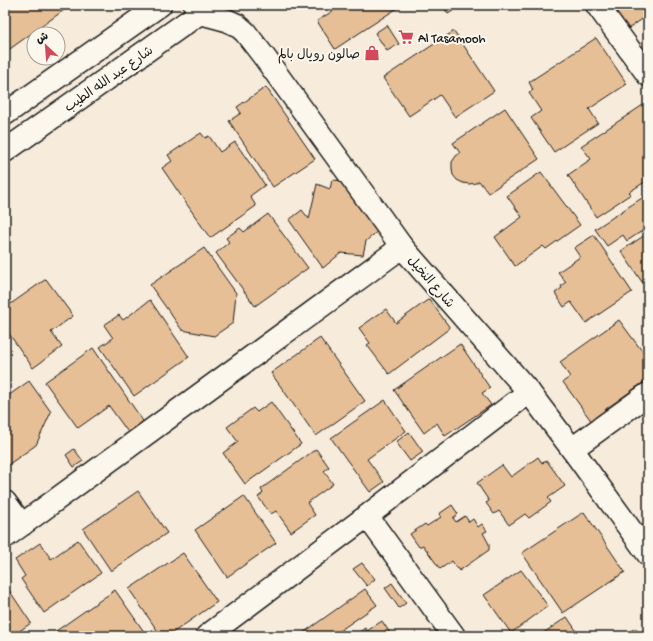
<svg xmlns="http://www.w3.org/2000/svg" width="653" height="641" font-family="'Gochi Hand','Playpen Sans Arabic',sans-serif">
  <rect width="100%" height="100%" fill="#f7ecdb"/>
  <filter id="ink" filterUnits="userSpaceOnUse"><feTurbulence type="fractalNoise" baseFrequency=".025" numOctaves="2"/><feDisplacementMap in="SourceGraphic" scale="8" xChannelSelector="R" yChannelSelector="G"/><feConvolveMatrix kernelMatrix="1 2 1 2 8 2 1 2 1" color-interpolation-filters="sRGB"/></filter>
  <g filter="url(#ink)">
    <path fill="#e7bf97" stroke="#1c1c1c" d="M5 5H71L7 51 5 48Z
      M342 5H402L335 49 317 21Z
      M442 5H462L448 14Z
      M612 5H648V15L628 29Z
      M387 25 399 44 387 51 375 33Z
      M454 31 494 91 455 117 440 95 409 116 383 78Z
      M596 38 627 84 589 109 598 123 554 152 531 118 541 111 529 93 533 90 529 82Z
      M266 87 315 159 273 187 229 121 241 113 237 107Z
      M643 105 648 113V180L629 192 631 194 596 217 568 175 591 159 581 146Z
      M505 108 539 159 488 193 479 181 476 183 469 184 463 183 457 180 453 175 452 169V162L456 156 460 153 453 143Z
      M201 133 205 138 209 136 220 152 235 142 265 185 250 196 256 206 210 238 162 168 172 161 168 155Z
      M541 172 580 225 546 249 543 246 515 266 495 237 522 217 507 196Z
      M332 180 345 181 379 230 366 241 363 255 341 253 323 268 289 220 302 210 309 219 317 184 330 189Z
      M648 194V219L644 221 648 227 627 241 623 235 607 246 595 229Z
      M268 214 308 268 255 306 216 253 229 242 226 238 240 228 244 232Z
      M648 233V278L642 282 621 251Z
      M594 235 632 292 586 323 571 302 564 307 555 293 562 288 561 286 566 282 558 272 580 257 574 248Z
      M204 248 236 293 233 323 214 336 182 330 150 285Z
      M46 279 73 316 51 332 62 347 33 368 5 328V308Z
      M429 299 450 328 389 374 367 345 370 343 359 328 386 309 396 323Z
      M150 300 189 357 134 396 100 347 113 338 104 325 119 315 123 320Z
      M619 320 648 359V379L606 409 608 411 592 422 563 382 570 377 560 362Z
      M320 338 365 401 316 436 271 373Z
      M460 344 490 388 482 393 491 405 445 436 437 423 424 433 394 390Z
      M93 348 145 424 130 435 109 406 78 428 45 382Z
      M29 381 51 412 36 445 5 467V398Z
      M385 400 406 431 367 459 384 482 370 492 331 438Z
      M271 402 301 444 245 484 223 453 238 442 227 427 253 408 257 412Z
      M409 432 423 452 410 461 396 442Z
      M74 449 83 461 74 467 66 455Z
      M316 449 329 467 324 471 333 484 307 503 315 515 291 532 276 511 271 514 258 497 263 493 261 489Z
      M538 457 542 463 547 461 565 486 548 498 551 502 529 518 525 514 509 525 499 511 494 514 486 503 489 501 477 483 502 465 511 477Z
      M138 491 167 533 111 571 83 529Z
      M244 496 276 543 227 577 195 530Z
      M452 505 458 514 453 518 456 522 465 516 469 522 473 519 478 527 482 524 487 531 483 533 489 544V550L459 571 452 561 440 569 423 545 419 547 410 534 425 524 427 526 441 517 439 514Z
      M584 512 625 572 563 613 522 553Z
      M78 540 101 573 44 613 21 579 25 576 15 560 40 543 51 559Z
      M183 553 217 602 168 636H161L129 589Z
      M362 563 375 579 367 586 353 569Z
      M521 570 548 606 511 633 484 595Z
      M392 583 406 603 399 608 385 588Z
      M7 587 31 623 12 636H5V588Z
      M365 589 377 605 332 636H305L303 633Z
      M115 590 147 636H59L56 631Z
      M567 617 580 636H539Z
      M382 621 392 636H371L367 631Z
      M365 628 370 636H354Z
      M635 628 641 636H626L625 635Z"/>
    <g fill="none" stroke-linecap="round" stroke-linejoin="round">
      <defs>
        <path id="street" d="M597 5 648 75
          M572 449 648 394
          M5 502 22 525
          M367 516 454 636
          M5 537 402 247
          M207 636 367 516 529 392"/>
        <path id="secondary" d="M195 5 200 13 226 20 237 25 245 32 265 58 402 247 529 392 572 449 648 554
          M5 114 160 5
          M5 151 211 5"/>
      </defs>
      <use href="#street" stroke="#1c1c1c" stroke-width="25"/>
      <use href="#secondary" stroke="#1c1c1c" stroke-width="25"/>
      <use href="#street" stroke="#fbf7ec" stroke-width="22"/>
      <use href="#secondary" stroke="#fbf7ec" stroke-width="22"/>
    </g>
  </g>
  <defs>
    <symbol id="supermarket-bare" viewBox="-9 -9 18 18"><path d="M-6-5.5h2.5l.6 2H6L4.5 2H-2.5L-4.4-4H-6ZM-1.5 3.2a1.3 1.3 0 1 0 .1 0ZM3 3.2a1.3 1.3 0 1 0 .1 0Z" fill="#d1495b" stroke="#fbf7ec" stroke-width="2.5" paint-order="stroke"/></symbol>
    <symbol id="shop-bare" viewBox="-9 -9 18 18"><path d="M-5-2.5h2.3a2.7 3.5 0 0 1 5.4 0H5L5.5 6h-11ZM-1.5-2.5h3a1.5 2.3 0 0 0-3 0Z" fill="#d1495b" stroke="#fbf7ec" stroke-width="2.5" paint-order="stroke"/></symbol>
  </defs>
  <g fill-rule="evenodd">
    <use href="#supermarket-bare" x="395" y="26" width="22" height="22"/>
    <use href="#shop-bare" x="361" y="42" width="22" height="22"/>
  </g>
  <g text-anchor="middle" stroke-width="4" stroke-linejoin="round" paint-order="stroke">
    <g font-size="13" fill="#1c1c1c" stroke="#fbf7ec" text-anchor="start">
      <text x="418" y="42">Al Tasamooh</text>
      <text x="360" y="58" text-anchor="end">صالون رويال بالم</text>
    </g>
    <g font-size="13" fill="#1c1c1c" stroke="#fbf7ec">
      <text transform="translate(108 78) rotate(-35)" y="5">شارع عبد الله الطيب</text>
      <text transform="translate(432 281) rotate(49)" y="5">شارع النخيل</text>
    </g>
  </g>
  <rect width="653" height="641" fill="none" stroke="#fbf7ec" stroke-width="20"/>
  <rect x="10" y="10" width="633" height="621" fill="none" stroke="#1c1c1c" stroke-width="1.5" filter="url(#ink)"/>
  <g transform="translate(46 46) rotate(334)"><circle r="19" fill="#fbf7ec" stroke="#a29f99"/>
  <path d="M0-3L7 15L0 10L-7 15Z" fill="#d1495b"/>
  <text y="-6" font-size="11" font-weight="bold" text-anchor="middle" fill="#1c1c1c">ش</text>
  </g>
</svg>
